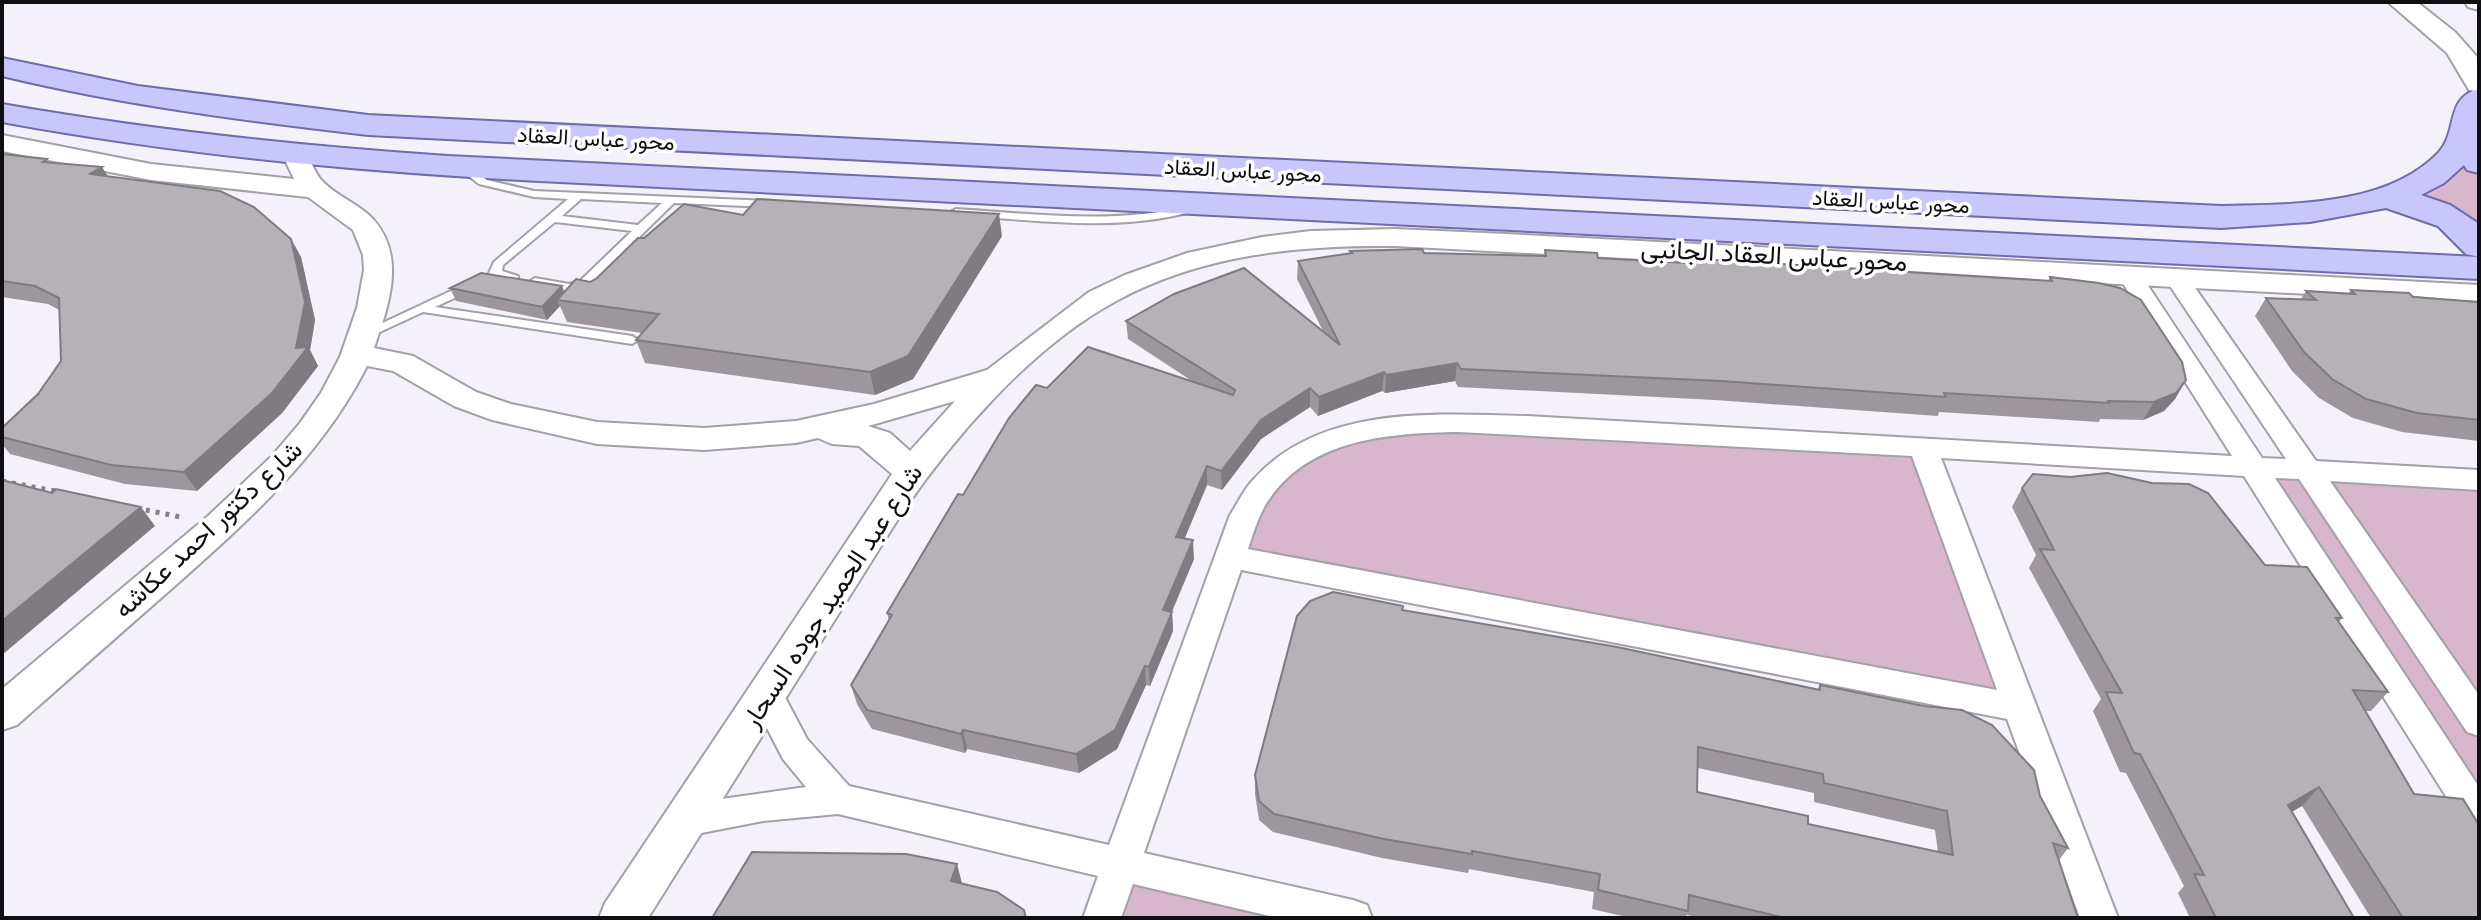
<svg xmlns="http://www.w3.org/2000/svg" width="2481" height="920" font-family="Montserrat,Vazirmatn,sans-serif">
  <rect width="100%" height="100%" fill="#f4f1fa"/>
  <path fill="#d8b6cc" d="M2451 160 2479 163V246L2411 203Z
    M1411 425 1923 448 2021 708 1230 557 1291 460Z
    M2254 466 2479 480V817Z
    M1122 865 1352 918H1102Z"/>
  <g fill="none" stroke-linecap="round" stroke-linejoin="round">
    <defs>
      <path id="service" d="M466 166 487 180 534 191 771 201 777 204 771 207 674 203 588 287C570 292 546 293 529 282L535 278 569 284 580 281 632 231 555 222 503 265 502 271 518 276V282L514 283 491 276 489 273 494 262 568 199 534 197 479 184 462 171V167ZM581 199 662 203 638 225 562 216Z
        M1194 205 1198 206V210C1119 233 1037 220 956 215L950 212 956 209C1036 214 1116 225 1194 205Z
        M470 282 474 283 476 286 474 289 435 307 632 336 638 340 632 344 423 312 369 337 365 338 359 334Z"/>
      <path id="minor" d="M2129 267 2137 269 2262 458 2286 459 2164 277 2168 272H2184L2316 461 2479 470V490L2330 481 2479 695V736L2467 732 2299 479 2275 478 2479 787V833L2466 828 2244 476 1941 458 2118 918H2080L2007 719 1241 570 1144 853 1353 900 1367 905 1372 918H1278L1133 884 1121 918H1083L1098 876 838 814 763 821 686 836 673 831 668 820 673 809 686 804 806 787 783 759 750 695 755 686 767 682 779 686 807 739 849 786 1109 845 1230 515C1238 503 1244 489 1254 479 1321 404 1436 414 1527 416L2232 456 2117 274 2121 269ZM1458 432 1912 456 1997 690 1248 549C1254 532 1259 513 1270 498 1312 438 1392 433 1458 432Z"/>
      <path id="tertiary" d="M2 135 151 164 294 179 283 156 287 151H305C312 161 314 173 323 182 338 197 359 204 373 219 407 257 388 307 374 348L413 356 476 392 511 404 597 422 704 428 796 421 874 404 987 370 1089 292 1125 275 1187 253 1262 237 1311 231 1395 229 1507 234 2479 285V303L1395 246C1300 245 1202 254 1116 301 1031 347 951 439 898 519L648 918H599L605 903 892 474 859 446 832 444 818 438 796 443 704 450 597 444 492 420 454 406 393 371 367 366C322 455 250 519 177 584 123 631 70 678 17 725L2 730V689L208 516 272 456 300 423 321 393 340 357 357 308 364 270 363 255 353 230 308 197 151 180 2 151ZM955 401 910 451 890 433 868 426Z"/>
      <path id="secondary" d="M2388 2H2417L2455 32 2479 59V92L2469 90 2447 53Z
        M2465 2H2479V10L2468 7Z"/>
      <path id="primary" d="M2 58 138 86 368 115 2221 206C2291 204 2387 207 2439 152 2458 132 2445 97 2479 89V173L2467 170 2464 165 2444 183 2421 195 2450 205 2479 224V279L560 182C372 173 187 156 2 122V104C150 130 298 146 448 156L2479 257 2466 254 2438 226 2386 208 2310 222 2221 228 368 135C245 121 123 105 2 76Z"/>
    </defs>
    <use href="#service" stroke="#a3a0a8" stroke-width="4"/>
    <use href="#minor" stroke="#a3a0a8" stroke-width="4"/>
    <use href="#tertiary" stroke="#a3a0a8" stroke-width="4"/>
    <use href="#secondary" stroke="#a3a0a8" stroke-width="4"/>
    <use href="#primary" stroke="#6f6da7" stroke-width="4"/>
    <path stroke="#858389" stroke-width="5" stroke-dasharray="4 6" stroke-linecap="butt" d="M2 481 60 492
      M136 508 185 518"/>
    <use href="#service" fill="#fff" fill-rule="evenodd"/>
    <use href="#minor" fill="#fff" fill-rule="evenodd"/>
    <use href="#tertiary" fill="#fff" fill-rule="evenodd"/>
    <use href="#secondary" fill="#fff" fill-rule="evenodd"/>
    <use href="#primary" fill="#c8c6fb" fill-rule="evenodd"/>
  </g>
  <path fill="#9d979d" fill-rule="evenodd" d="M2 154 49 162 108 177 291 239 301 257 315 320 310 350 318 366 282 413 197 491 125 484 10 454 2 444V428L38 394 61 361 59 310 48 304 2 297Z
    M743 215 1002 236 913 379 875 395 645 363 636 340 642 333 567 322 560 306 547 320 456 301 450 288 564 292 590 282 597 278 644 238Z
    M1545 250 1598 258 1683 263 1684 258 2048 281 2050 277 2186 380 2175 399 2164 411 2143 420 2100 419 2099 422 1939 412 1938 416 1715 400 1458 387 1455 381 1385 393 1382 391 1318 416 1310 407 1261 439 1222 490 1207 485 1185 538 1194 559 1172 612 1173 631 1150 686 1146 685 1117 749 1079 773 967 749 965 753 872 729 857 704 851 685 889 621 887 613 963 495 1047 388 1195 383 1128 339 1126 321 1323 331 1297 279 1298 261 1350 254V251L1544 256Z
    M2351 290 2479 302V441L2402 432 2353 418 2319 398 2292 371 2255 316 2266 298 2301 299 2306 291 2348 294Z
    M2022 488 2265 565 2342 618 2339 622 2388 692 2371 711H2365L2479 918H2371L2302 806 2292 811 2354 918H2190L2178 893 2184 886 2126 773 2120 772 2093 711 2101 699 2029 568 2036 555 2012 507Z
    M1403 610 1817 690 1820 685 2040 796 2068 848 2059 860 2078 918H1699L1687 915 1685 918H1631L1592 909 1594 892 1469 869 1468 873 1382 858 1273 832 1259 820 1255 794V775ZM1698 768 1814 793V802L1935 830 1938 852 1808 824 1697 792Z"/>
  <path fill="#7f7b80" d="M102 167 113 184 90 174Z
    M999 214 1002 236 913 379 875 395 870 372Z
    M291 239 301 257 315 320 310 350 318 366 282 413 197 491 184 472 296 348Z
    M562 286 567 299 557 300 560 306 547 320 542 307Z
    M1457 363 1455 381 1385 393 1386 375Z
    M1384 372 1382 391 1318 416 1319 397Z
    M2186 380 2175 399 2164 411 2143 420 2154 402Z
    M1310 388V407L1261 439 1222 490 1221 471 1261 420Z
    M1207 466V485L1177 556 1176 537Z
    M141 507 155 526 2 655V621Z
    M1193 540 1194 559 1164 629 1163 610Z
    M1172 612 1173 631 1150 686 1149 667Z
    M1145 666 1146 685 1117 749 1079 773 1076 754Z
    M963 730 967 749 965 753 961 734Z
    M2319 787 2302 806 2272 824 2288 805Z
    M957 864 962 883 956 899 951 881Z"/>
  <path fill="#b6b0b7" stroke="#7f7b80" stroke-width="2" fill-rule="evenodd" d="M2 154 47 159 43 162 102 167 90 174 220 191 254 207 291 239 305 302 296 348 308 347 271 394 184 472 111 465 2 437V428L38 394 61 361 59 298 35 286 2 281Z
    M757 199 999 214 908 356 870 372 636 340 659 314 557 300 576 279 590 282 597 278 638 238H644L684 204 743 215Z
    M1422 249 1424 253 1546 256 1545 250 1597 253 1598 258 1685 263 1684 258 2052 281 2050 277 2099 283 2120 288 2141 300 2182 362 2186 380 2176 393 2154 402 2108 401 2109 403 1944 393 1946 397 1721 381 1461 369 1457 363 1386 375 1384 372 1319 397 1310 388 1261 420 1221 471 1207 466 1176 537 1193 540 1163 610 1172 612 1149 667 1145 666 1115 730 1076 754 963 730 961 734 867 710 851 685 892 615 887 613 958 494 963 495 1009 418 1036 385 1047 388 1088 347 1233 395 1235 390 1126 321 1174 294 1244 268 1340 345 1298 261 1352 253 1350 251Z
    M481 273 562 286 542 307 450 288Z
    M2351 290 2409 293 2413 297 2479 302V420L2417 413 2366 399 2332 379 2304 352 2266 298 2316 300 2306 291 2355 294Z
    M2107 473 2152 483 2189 484 2208 493 2265 565 2307 567 2342 618H2336L2388 692 2353 690 2414 794 2463 799 2479 825V918H2403L2319 787 2288 805 2354 918H2216L2194 874 2204 875 2140 754 2134 753 2106 692 2122 693 2040 549 2054 550 2022 488 2033 474 2070 477Z
    M2 480 52 493 56 489 141 507 2 621Z
    M1333 592 1403 606 1402 610 1617 647 1820 690V685L1924 706 1962 710 1992 725 2034 770 2040 796 2068 848 2053 843 2078 918H1785L1689 895 1688 911 1598 890 1600 874 1472 851V854L1384 839 1274 814 1259 801 1255 775 1297 616 1310 601ZM1698 747 1823 774 1824 783 1947 811 1953 855 1808 824V816L1697 792Z
    M752 852 906 854 957 864 951 881 997 892 1024 910 1026 918H712Z"/>
  <g text-anchor="middle" stroke-width="7" stroke-linejoin="round" paint-order="stroke">
    <g font-size="22" fill="#0f0e10" stroke="#fff">
      <text transform="translate(596 138) rotate(3)" y="8">محور عباس العقاد</text>
      <text transform="translate(1243 170) rotate(3)" y="8">محور عباس العقاد</text>
      <text transform="translate(1891 201) rotate(3)" y="8">محور عباس العقاد</text>
    </g>
    <g font-size="26" fill="#0f0e10" stroke="#fff">
      <text transform="translate(1774 255) rotate(3)" y="9">محور عباس العقاد الجانبى</text>
      <text transform="translate(208 529) rotate(-43)" y="9">شارع دكتور احمد عكاشه</text>
      <text transform="translate(832 596) rotate(-57)" y="9">شارع عبد الحميد جوده السحار</text>
    </g>
  </g>
  <rect width="2481" height="920" fill="none" stroke="#0f0e10" stroke-width="8"/>
</svg>
